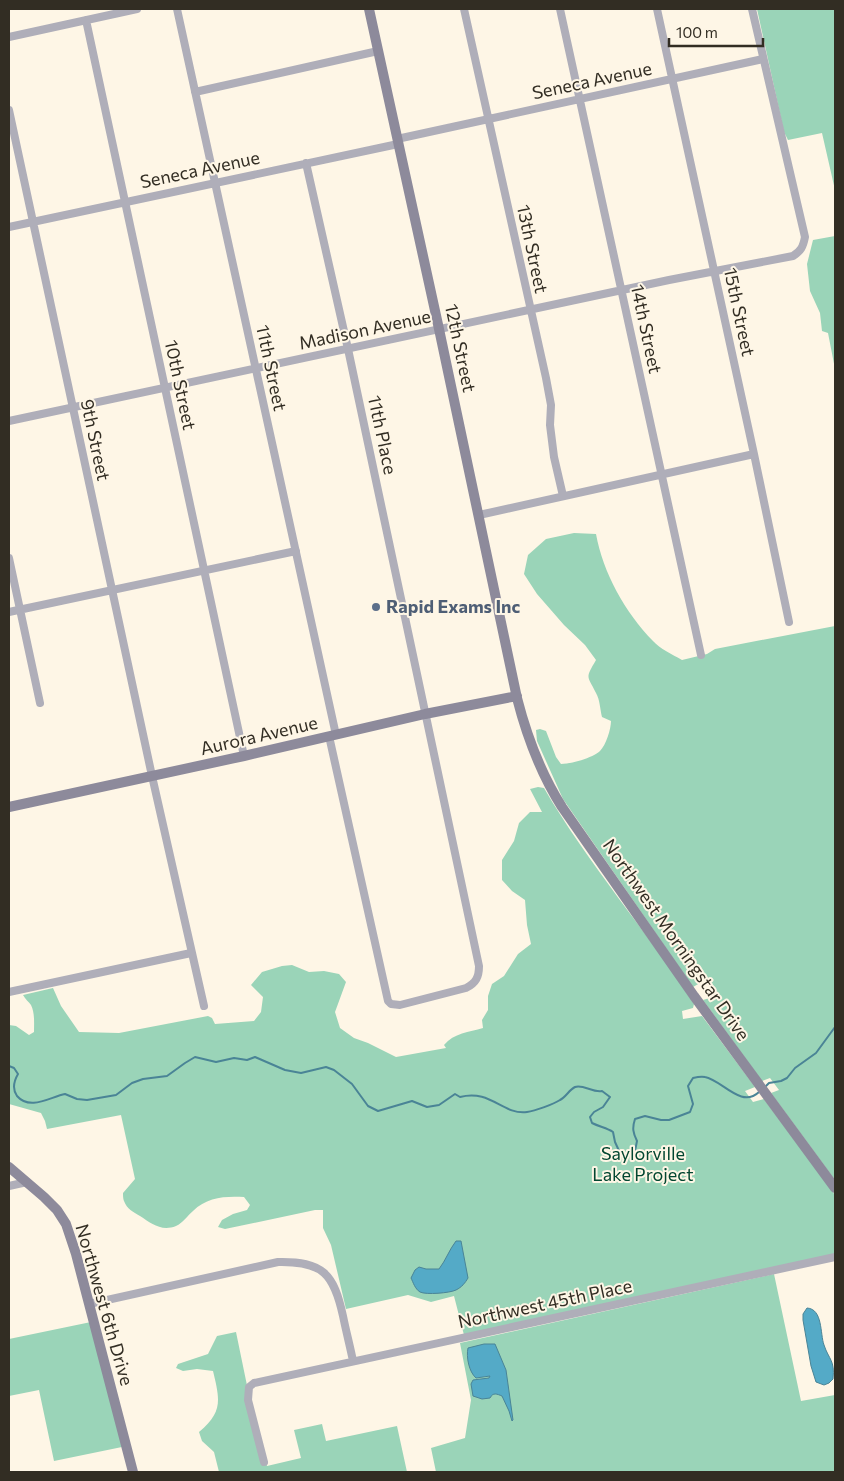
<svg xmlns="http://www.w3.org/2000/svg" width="844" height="1481" font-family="Commissioner,sans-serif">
  <rect width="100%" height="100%" fill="#fef6e6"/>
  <path fill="#9ad4b8" d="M757 9H835V190L822 133 788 140 784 132Z
    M835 236V369L828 333 822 331 820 313 810 291 807 264 813 240Z
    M574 533 596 534C603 573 625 612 653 641 660 649 672 654 682 660L707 654 715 649 835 626V1180L771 1093 779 1090 770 1078 762 1081 703 1000 719 995 707 979 693 987 563 799 537 741 536 730 540 729 546 731 556 757 561 764C570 764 593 758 600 751 606 745 611 729 611 721L602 717C600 709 600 700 596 693 587 675 585 679 596 660L585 645 564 625 537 594 524 574 528 555 546 539Z
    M538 787 544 788C588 864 647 931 694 1004L693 1008 682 1011 683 1019 702 1016 705 1020 755 1087 745 1091 753 1102 764 1099 835 1195V1254L464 1335 454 1296 431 1302 408 1295 346 1309 331 1245 323 1228V1210H315L225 1229 218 1227 222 1220 233 1214 247 1210 250 1205 244 1197C225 1196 207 1197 193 1211 187 1216 183 1223 176 1226 161 1232 151 1223 140 1216 133 1212 127 1209 124 1201 123 1199 123 1194 123 1193L135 1179 121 1115 47 1129 45 1121 41 1113 9 1104V1025L16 1026 29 1035 34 1032C34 1024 35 1013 31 1005 29 1002 25 999 23 995L53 988 61 1006 79 1032 119 1033 208 1016 212 1018 215 1024 254 1021 261 1012 263 997 251 985 262 972 282 966 292 965 309 972 324 971 339 974 346 982 335 1012 340 1028 354 1038 368 1043 396 1057 446 1048 444 1045C454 1033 469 1032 483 1028L482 1020 488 1010V996L492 984 504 976 518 954 531 944 527 925 525 900 512 891 502 880V860L514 841 519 823 530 812H542L530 789Z
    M774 1274 801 1401 835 1395V1472H436L431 1448 465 1438 471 1400 460 1343Z
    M91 1322 122 1447 54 1461 39 1390 9 1396V1339Z
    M236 1332 250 1400 267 1466 301 1458 294 1430 322 1424 326 1441 397 1426 407 1472H219L214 1452 202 1441 199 1432C223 1412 220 1400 213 1371L197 1369 183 1371 176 1368 178 1364 208 1354 217 1336Z"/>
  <path fill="#54aac7" stroke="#4a8496" d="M456 1241H461L468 1278C465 1283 462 1287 456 1290 450 1293 426 1295 420 1292 415 1289 413 1282 411 1278L415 1270 419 1267 426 1269H439C446 1260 449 1250 456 1241Z
    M807 1308C823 1309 820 1334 824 1345 829 1360 835 1360 833 1379L829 1383 824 1385 816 1382 811 1366 803 1320V1314Z
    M484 1344H495L506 1370 513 1420 512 1421 509 1411 502 1396C497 1394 493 1392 490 1398L482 1399 473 1396 471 1384 473 1380 489 1378 490 1376 476 1378C469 1372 466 1357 468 1348Z"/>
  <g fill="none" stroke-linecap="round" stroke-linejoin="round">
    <path stroke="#4a8496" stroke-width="2" d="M9 1066 14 1068 18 1074C14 1081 12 1089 17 1096 30 1111 50 1097 65 1094L77 1099 87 1100 116 1095 132 1083 143 1079 167 1076 185 1063 195 1057 216 1062 234 1058 247 1060 255 1057 285 1070 301 1073 326 1067 334 1070 352 1084 368 1106 378 1111 412 1101 427 1107 439 1105 455 1094 460 1097C491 1089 502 1115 527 1112 535 1111 554 1104 560 1100 566 1097 569 1090 575 1087 583 1084 593 1093 602 1091L610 1097 603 1107 594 1112 590 1117 592 1123C600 1127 607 1128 613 1132L615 1142 620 1153 627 1155 635 1151 637 1141C633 1133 632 1128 635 1119L645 1116 661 1120H669L690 1112 693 1104 688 1086 693 1078C697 1077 701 1076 705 1077 722 1080 741 1109 759 1092
      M766 1086 769 1083 781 1081 787 1078 795 1068 816 1053 835 1027"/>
    <path stroke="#afaeb9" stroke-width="8" d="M177 9 336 735
      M464 9 546 378 551 405 550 425 554 457 563 496
      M560 9 701 655
      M657 9 754 454 789 622
      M86 20 244 756
      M9 37 137 9
      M195 92 378 51
      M9 110 152 776 204 1006
      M397 139 763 59
      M306 163 348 349 479 966C479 977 476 983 466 988L400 1005 391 1004 388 1001 329 736
      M9 227 398 144
      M9 421 669 280 793 256C801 251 803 247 805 237L752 9
      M479 515 754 454
      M9 558 40 703
      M9 612 296 551
      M9 992 191 953
      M9 1186 27 1182
      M89 1304 278 1262C323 1261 334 1274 343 1316 346 1331 350 1346 353 1361
      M264 1462 248 1400 249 1387 254 1383 835 1257"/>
    <path stroke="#8d8a9b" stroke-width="10" d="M369 9 439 329 517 698C527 737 541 774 562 807L694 996 835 1188
      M9 807 244 756 425 714 517 696
      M9 1167 44 1197 57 1210 66 1224 76 1254 133 1472"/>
  </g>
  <circle fill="#5c6f8a" stroke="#fef6e6" stroke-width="2" cx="376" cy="607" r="5"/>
  <g text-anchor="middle" stroke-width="4" stroke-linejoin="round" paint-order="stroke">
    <g font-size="18" fill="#322d23" stroke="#fef6e6">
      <text transform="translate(592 81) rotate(-12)" y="6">Seneca Avenue</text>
      <text transform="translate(200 170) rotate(-12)" y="6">Seneca Avenue</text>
      <text transform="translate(532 249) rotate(78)" y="6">13th Street</text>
      <text transform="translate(739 312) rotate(78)" y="6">15th Street</text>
      <text transform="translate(646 329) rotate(78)" y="6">14th Street</text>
      <text transform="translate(365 330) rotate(-12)" y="6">Madison Avenue</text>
      <text transform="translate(460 348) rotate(78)" y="6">12th Street</text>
      <text transform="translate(271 368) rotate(78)" y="6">11th Street</text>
      <text transform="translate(180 385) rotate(78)" y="6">10th Street</text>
      <text transform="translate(382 435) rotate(78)" y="6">11th Place</text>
      <text transform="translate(95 440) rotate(78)" y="6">9th Street</text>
      <text transform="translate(259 736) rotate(-13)" y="6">Aurora Avenue</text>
      <text transform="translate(676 940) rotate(55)" y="6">Northwest Morningstar Drive</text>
      <text transform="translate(545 1304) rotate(-12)" y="6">Northwest 45th Place</text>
      <text transform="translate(104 1305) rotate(74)" y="6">Northwest 6th Drive</text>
    </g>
    <g font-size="18" font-weight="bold" fill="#4e5e75" stroke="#fef6e6" text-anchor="start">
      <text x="386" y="613">Rapid Exams Inc</text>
    </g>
    <g font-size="18" fill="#024630" stroke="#fef6e6">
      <text x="643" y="1160">Saylorville<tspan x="643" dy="21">Lake Project</tspan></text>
    </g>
  </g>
  <rect width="844" height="1481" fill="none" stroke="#322d23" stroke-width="20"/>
  <path d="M669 38v8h94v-8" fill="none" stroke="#322d23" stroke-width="2.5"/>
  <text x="676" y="38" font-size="15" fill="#322d23" stroke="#fef6e6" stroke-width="4" paint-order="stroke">100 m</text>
</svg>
